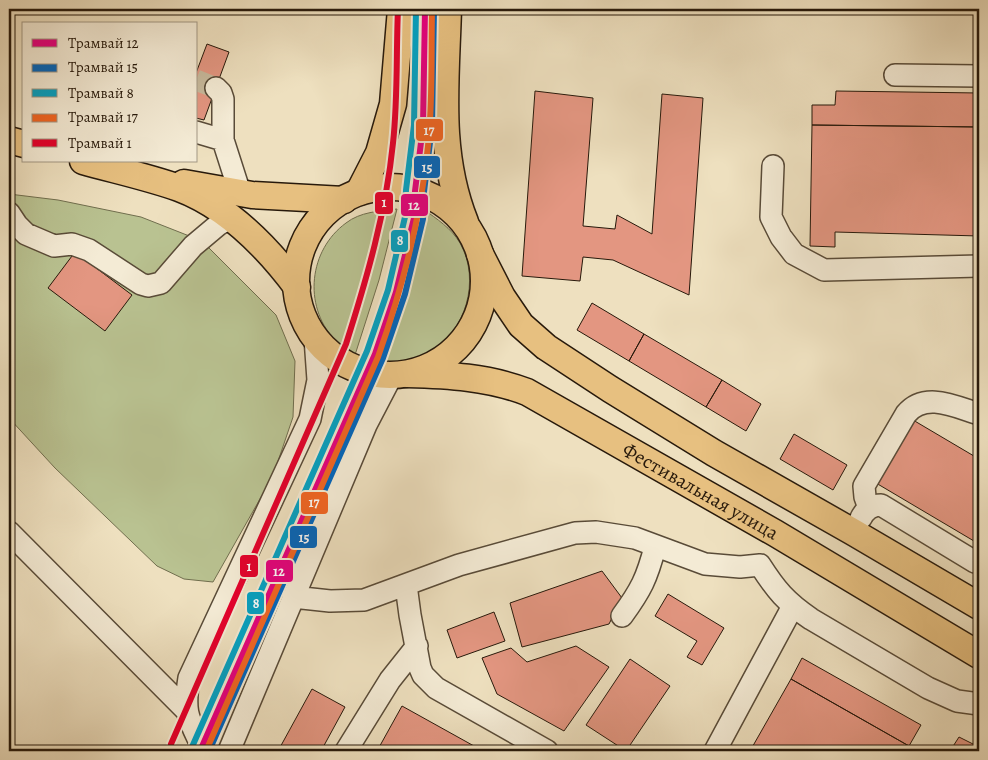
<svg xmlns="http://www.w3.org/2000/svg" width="988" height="760" font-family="Alegreya,serif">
  <rect width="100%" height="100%" fill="#eee0bf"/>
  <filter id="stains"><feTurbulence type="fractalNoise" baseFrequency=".004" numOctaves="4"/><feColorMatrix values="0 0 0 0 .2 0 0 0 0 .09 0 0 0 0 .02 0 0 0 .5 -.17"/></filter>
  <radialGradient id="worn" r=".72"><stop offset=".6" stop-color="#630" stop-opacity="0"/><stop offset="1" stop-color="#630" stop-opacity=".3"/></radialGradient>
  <path fill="#b9c291" stroke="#706e4e" d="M9 194 58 200 141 217 202 241 276 315 295 361 293 417 273 476 213 582 184 579 157 566 55 468 9 418Z
    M397 209 379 280 355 355C348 350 340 345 334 339 303 305 309 250 346 223 360 212 379 211 397 209Z
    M423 209C437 219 451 228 460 243 481 280 466 333 428 353 412 361 397 362 380 362L393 325Z"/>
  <path fill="#e39681" stroke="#27190b" d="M207 44 229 52 204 120 196 118V73Z
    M535 91 593 98 583 226 615 229 617 215 652 234 662 94 703 98 689 295 613 260 583 257 580 281 522 276Z
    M836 91 979 93V127L812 125V105H835Z
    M812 125 979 127V236L835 232V247L810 246Z
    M75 252 132 295 105 331 48 288Z
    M592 303 644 334 629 361 577 330Z
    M644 334 722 380 706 407 629 361Z
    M722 380 761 404 746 431 706 407Z
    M913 420 979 459V544L876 483Z
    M794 434 847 465 833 490 780 459Z
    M602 571 622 598 609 624 522 647 510 603Z
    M668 594 724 628 702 665 687 657 697 641 655 616Z
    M494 612 505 641 457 658 447 630Z
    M576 646 609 667 564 731 497 694 482 658 511 648 527 662Z
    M802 658 921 725 909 746 791 679Z
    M630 659 670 686 626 751 586 725Z
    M791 679 909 746 906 751H750Z
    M312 689 345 707 321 751H278Z
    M402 706 483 751H377Z
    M959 737 979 747V751H950Z"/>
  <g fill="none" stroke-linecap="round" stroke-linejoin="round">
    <path stroke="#c6b89b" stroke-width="21" stroke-dasharray="21 11" stroke-linecap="butt" d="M196 80 216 88"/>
    <defs>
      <path id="minor" d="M895 75 979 76
        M216 88 221 93 223 99V140
        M196 132 223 140 240 193
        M773 166 771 217 781 237 794 254 824 270 979 266
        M9 213 17 225 26 234 54 246 72 244 89 250 141 284 148 286 161 283 193 246 218 225 230 218
        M869 508 865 497 864 486 906 414C925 391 956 407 979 414
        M861 518C865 510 871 505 881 505L975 562
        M9 532 187 711
        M406 585 410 615 420 668 423 675 436 688 547 751
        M293 597 330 601 364 600 459 565 575 533 596 532 635 538 705 564 740 567 760 565C776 590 786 602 811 619L928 688 957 701 979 704
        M622 616C641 590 647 578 655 547
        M204 751C189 719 183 715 189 678L310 419 318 380 315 338
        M229 751 366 425 392 375
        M346 751 390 680 417 646
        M715 751 793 606"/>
      <g id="major">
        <path d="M448 9C446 82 437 152 465 222"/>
        <path d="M9 140 24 144"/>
        <path d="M83 161C115 170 148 177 179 188 227 206 267 247 297 287"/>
        <path d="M184 183 252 195 344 200"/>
        <circle cx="390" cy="281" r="94"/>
        <path d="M359 192 379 153 393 104 401 9"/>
        <path d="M480 254 502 297 521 325 546 347 610 389 714 453 853 532 979 606"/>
        <path id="s1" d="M407 374C448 375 488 377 527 392L775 533 979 655"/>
      </g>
    </defs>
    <use href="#minor" stroke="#594b38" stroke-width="24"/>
    <use href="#major" stroke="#27190b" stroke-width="29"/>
    <use href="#minor" stroke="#f4ebd5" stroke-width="21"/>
    <use href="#major" stroke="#e7c080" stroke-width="26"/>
    <defs>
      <path id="tram-1" d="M200 751 375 354 396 292 414 218 415 191 423 126 425 9"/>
      <path id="tram-2" d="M209 751 383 358 405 294 423 219 424 192 432 126 434 9"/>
      <path id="tram-3" d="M192 747 367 351 388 290 405 217 406 190 414 125 416 9"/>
      <path id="tram-4" d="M206 751 378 357C402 289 421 218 428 146 433 101 431 55 432 9"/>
      <path id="tram-5" d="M171 744 346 344C367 278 386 212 393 143 398 98 396 53 398 9"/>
    </defs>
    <use href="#tram-1" stroke="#f4ebd5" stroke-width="10"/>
    <use href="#tram-2" stroke="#f4ebd5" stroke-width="10"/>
    <use href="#tram-3" stroke="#f4ebd5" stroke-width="10"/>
    <use href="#tram-4" stroke="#f4ebd5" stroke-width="10"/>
    <use href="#tram-5" stroke="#f4ebd5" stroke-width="10"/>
    <use href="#tram-1" stroke="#e5007d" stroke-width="6"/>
    <use href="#tram-2" stroke="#0065bd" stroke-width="6"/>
    <use href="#tram-3" stroke="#02a2c4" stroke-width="6"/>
    <use href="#tram-4" stroke="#f26522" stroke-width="6"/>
    <use href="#tram-5" stroke="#e4002b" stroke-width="6"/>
  </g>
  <g text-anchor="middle" stroke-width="5" stroke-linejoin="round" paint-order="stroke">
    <g font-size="20" fill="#27190b" stroke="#f4ebd5">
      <text dy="7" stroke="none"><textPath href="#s1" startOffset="322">Фестивальная улица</textPath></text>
    </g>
  </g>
  <g stroke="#f4ebd5" stroke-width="2">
    <rect x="415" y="118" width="29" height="24" rx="5" fill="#f26522"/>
    <rect x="413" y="155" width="28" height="24" rx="5" fill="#0065bd"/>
    <rect x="374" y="191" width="20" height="24" rx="5" fill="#e4002b"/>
    <rect x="400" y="193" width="29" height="24" rx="5" fill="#e5007d"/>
    <rect x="390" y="229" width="19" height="24" rx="5" fill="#02a2c4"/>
    <rect x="300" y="491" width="29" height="24" rx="5" fill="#f26522"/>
    <rect x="289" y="525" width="29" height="24" rx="5" fill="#0065bd"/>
    <rect x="239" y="554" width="20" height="24" rx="5" fill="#e4002b"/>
    <rect x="265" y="559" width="29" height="24" rx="5" fill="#e5007d"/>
    <rect x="246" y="591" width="19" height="24" rx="5" fill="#02a2c4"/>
  </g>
  <g font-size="14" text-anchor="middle" font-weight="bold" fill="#fff">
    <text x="429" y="135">17</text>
    <text x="427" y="172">15</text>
    <text x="384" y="207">1</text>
    <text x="414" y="210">12</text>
    <text x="400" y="245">8</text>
    <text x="314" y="507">17</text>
    <text x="304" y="542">15</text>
    <text x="249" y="571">1</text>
    <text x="279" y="576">12</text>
    <text x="256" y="608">8</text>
  </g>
  <rect width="988" height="760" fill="none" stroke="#eee0bf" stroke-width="30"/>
  <rect x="10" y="10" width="968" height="740" fill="none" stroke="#27190b" stroke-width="2.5"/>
  <rect x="15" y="15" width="958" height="730" fill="none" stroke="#27190b"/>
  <rect x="22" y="22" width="175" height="140" fill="#f4ebd5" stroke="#a29784"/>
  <rect x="32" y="39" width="25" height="8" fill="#e5007d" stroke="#a29784"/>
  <text x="68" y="48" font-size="15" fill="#27190b">Трамвай 12</text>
  <rect x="32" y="64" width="25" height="8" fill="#0065bd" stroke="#a29784"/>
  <text x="68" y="72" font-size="15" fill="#27190b">Трамвай 15</text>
  <rect x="32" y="89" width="25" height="8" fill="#02a2c4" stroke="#a29784"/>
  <text x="68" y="98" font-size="15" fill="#27190b">Трамвай 8</text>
  <rect x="32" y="114" width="25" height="8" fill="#f26522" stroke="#a29784"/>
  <text x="68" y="122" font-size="15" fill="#27190b">Трамвай 17</text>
  <rect x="32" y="139" width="25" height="8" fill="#e4002b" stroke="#a29784"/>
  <text x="68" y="148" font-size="15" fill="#27190b">Трамвай 1</text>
  <rect width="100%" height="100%" filter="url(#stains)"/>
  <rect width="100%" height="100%" fill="url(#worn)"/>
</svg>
